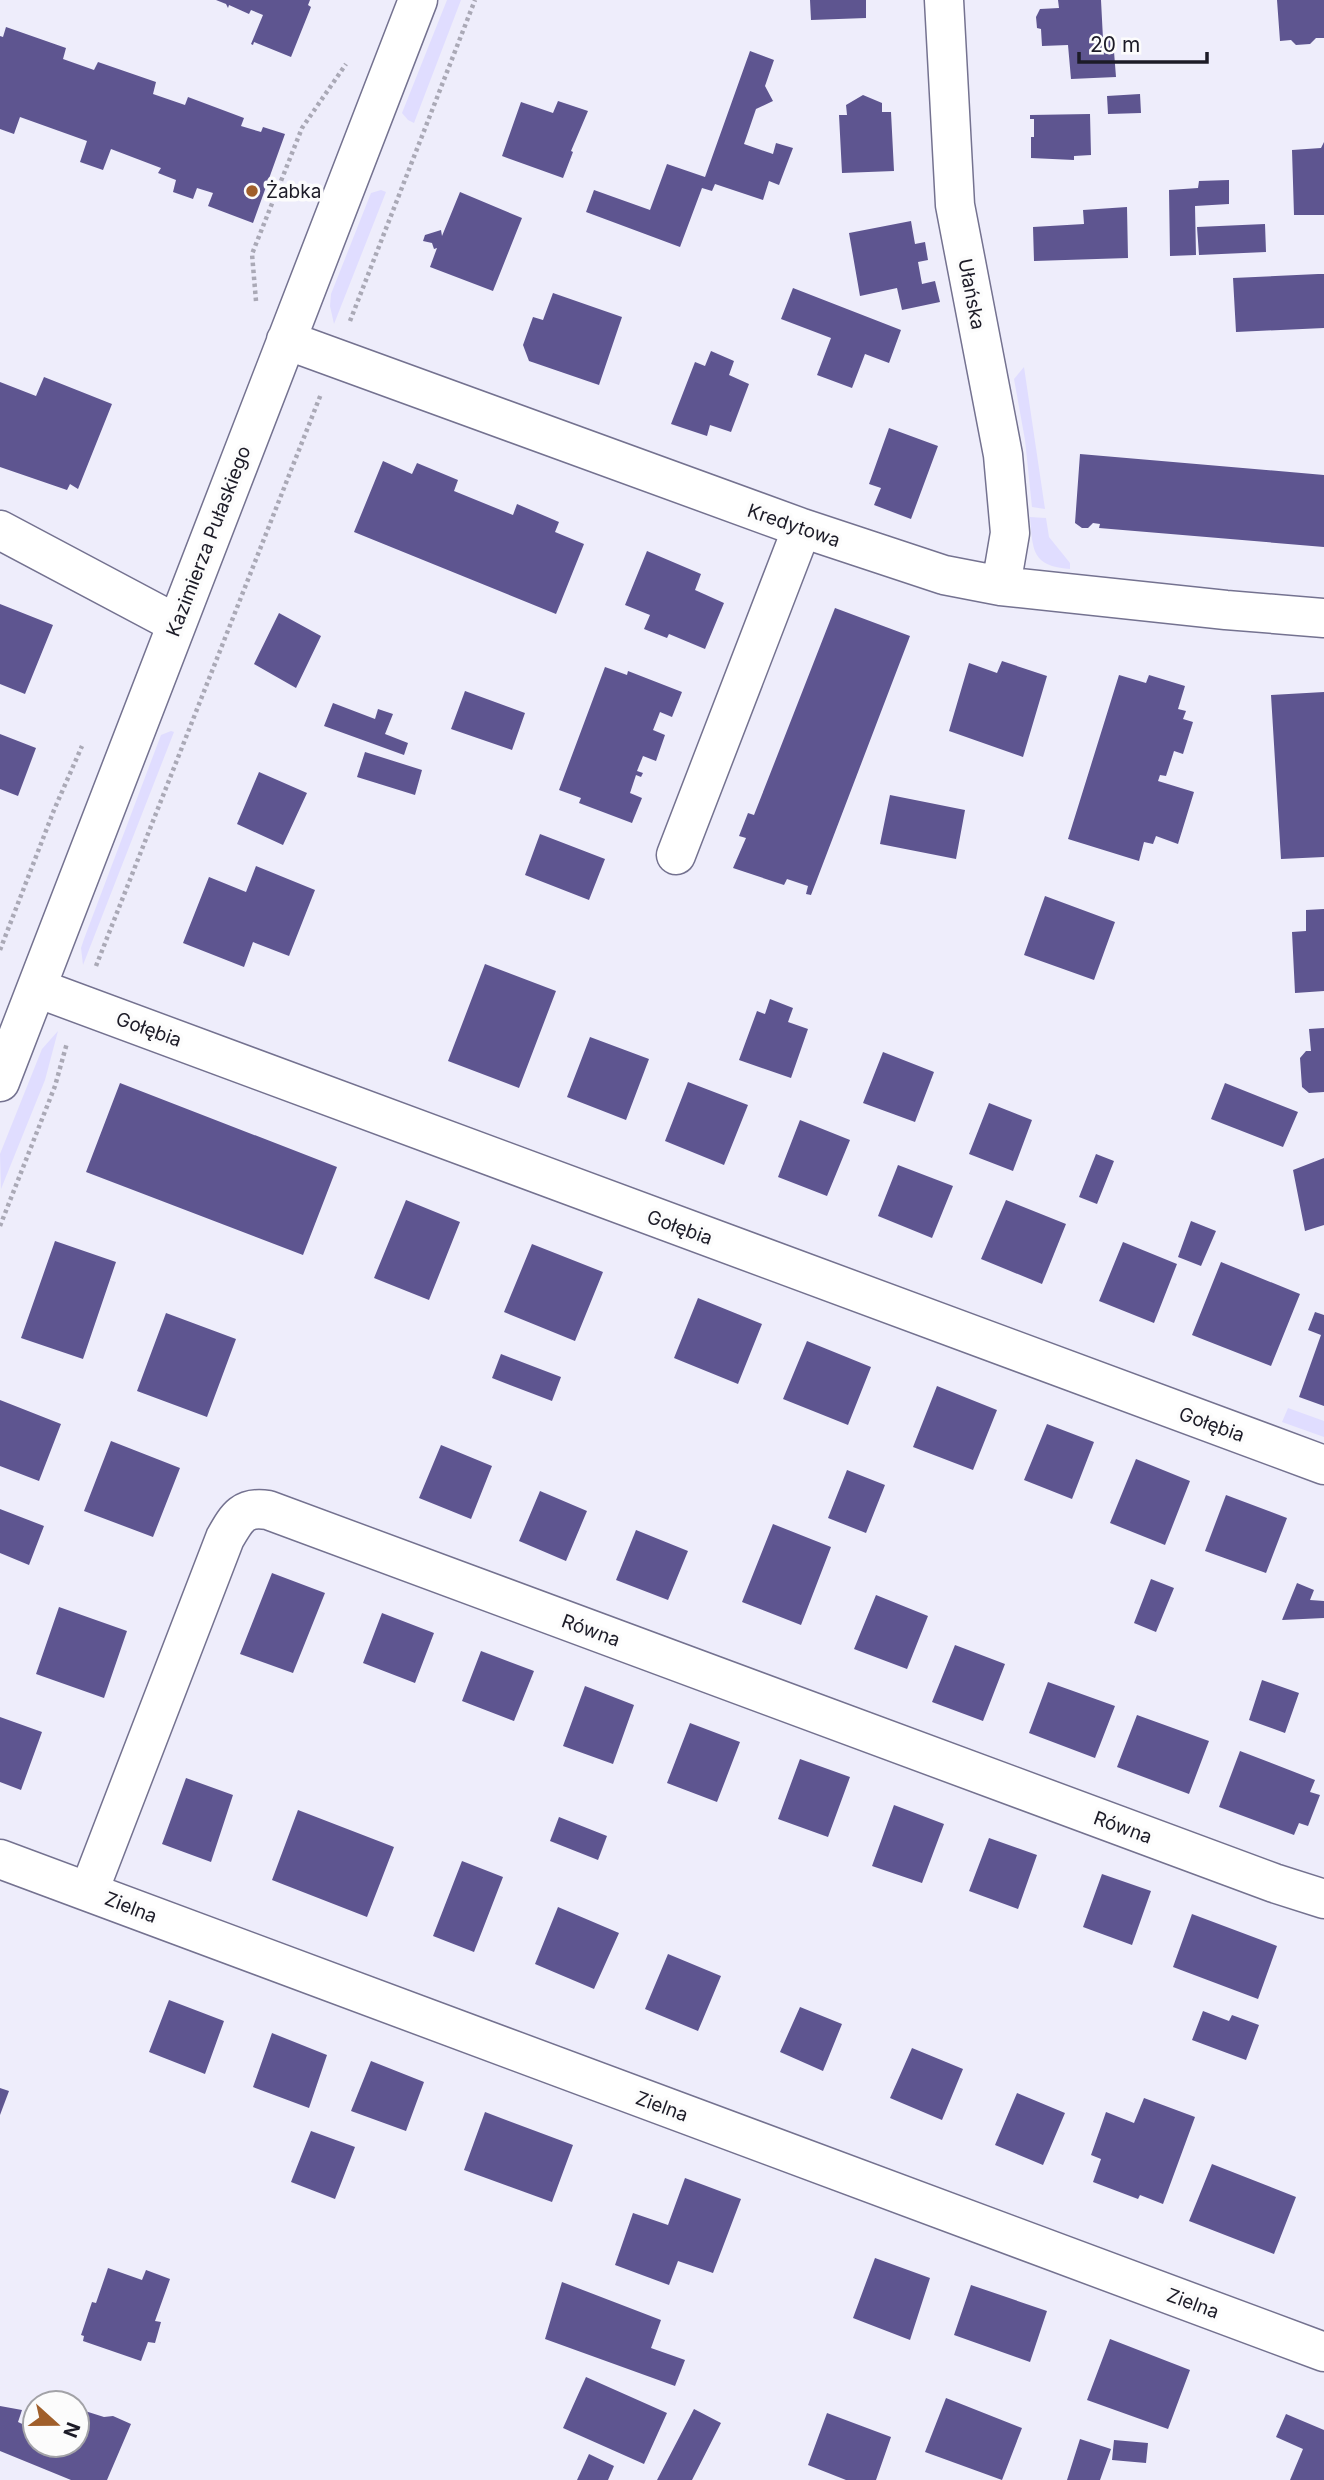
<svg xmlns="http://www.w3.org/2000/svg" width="1324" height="2480" font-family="Inter,sans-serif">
  <rect width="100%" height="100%" fill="#eeedfb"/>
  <path fill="#e0ddff" d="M447 0H461L414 123 408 120 402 113Z
    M381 190 386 192 334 324 330 306 331 294 371 193Z
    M1024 367 1045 509 1032 507 1025 440 1014 379Z
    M1030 517 1046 518 1049 537 1070 563V569C1031 566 1033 550 1030 517Z
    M171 731 174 732 83 965 81 948 84 939 161 735Z
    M58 1031 45 1080 1 1189 0 1154 42 1049Z
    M1288 1408 1324 1421V1437L1282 1422Z"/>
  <path fill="#5e5590" d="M216 0H310L308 5 311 7 291 57 254 42 253 45 251 44 263 15 251 10 249 14 229 5 228 8 226 4Z
    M810 0H866V18L811 20Z
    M1058 0H1101L1103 39H1113L1116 77 1071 79 1068 45 1042 46 1041 29 1037 28 1036 17 1040 9 1059 8Z
    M1277 0H1324V38H1316L1310 44 1296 45 1291 40 1280 41Z
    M6 27 66 48 63 59 94 70 98 62 156 82 153 94 185 105 188 97 244 118 241 126 261 132 263 127 285 134 253 223 208 206 213 193 197 188 193 199 173 192 176 180 158 173 161 168 111 149 103 170 80 162 87 141 20 117 14 134 0 129V36L3 37Z
    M750 51 774 60 765 86 773 101 756 109 744 144 773 154 776 143 793 148 779 185 769 181 763 200 715 184 712 191 702 188 680 247 586 212 594 190 650 210 667 164 705 177Z
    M1140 94 1141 113 1108 114 1107 96Z
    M863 95 882 103V112H891L894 171 842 173 839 115H847L846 105Z
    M558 101 588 111 571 151 573 152 563 178 502 156 521 102 553 113Z
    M1090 114 1091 155 1074 156V160L1031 158V137H1034V119H1030V115Z
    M1324 142V215H1294L1292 150 1321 148Z
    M1229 180V204L1195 206 1196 255 1170 256 1169 190 1198 188 1199 181Z
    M460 192 522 218 493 291 430 267 437 248 434 249 432 243 423 241 425 235 441 230 442 236Z
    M1127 207 1128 258 1034 261 1033 227 1084 224 1083 210Z
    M911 221 915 244 925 242 928 260 918 262 922 284 935 281 940 302 902 310 897 288 860 296 849 233Z
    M1265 224 1266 252 1199 255 1197 227Z
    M1318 274H1324V328L1236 332 1233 278Z
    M793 288 901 330 889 363 865 354 852 388 817 375 831 338 781 319Z
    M553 293 622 317 599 385 529 361 523 345 533 317 543 320Z
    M711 351 734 361 729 375 749 384 731 432 710 425 707 436 671 424 695 362 705 366Z
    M44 377 112 404 78 489 70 484 67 490 0 467V382L36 396Z
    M889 428 938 446 911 519 874 505 881 488 869 484Z
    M1080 454 1324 475V547L1099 528 1100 524 1093 523 1088 528H1082L1075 523Z
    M383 461 412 474 417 463 458 480 454 491 513 515 517 504 559 522 555 532 584 544 556 614 354 532Z
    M647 551 701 574 695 590 724 603 705 649 669 634 667 638 644 629 650 615 625 605Z
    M0 604 53 625 25 694 0 684Z
    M835 608 910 636 811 895 806 894 808 886 787 879 784 885 733 868 746 838 739 836 748 813 754 815Z
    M279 613 321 636 296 688 254 664Z
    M1002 661 1047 676 1023 757 949 731 969 663 997 673Z
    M605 667 627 675 628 671 682 692 672 717 660 712 653 730 665 735 656 761 643 756 637 771 643 773 641 777 636 775 630 793 642 798 632 823 579 803 581 798 559 790Z
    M1119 675 1146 683 1149 675 1185 686 1178 709 1186 711 1183 719 1193 722 1183 754 1174 751 1166 776 1160 775 1158 781 1194 792 1178 844 1156 836 1153 844 1144 842 1139 861 1068 839Z
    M465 691 525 713 512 750 451 729Z
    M1324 692V857L1281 859 1271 695Z
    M333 703 375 719 378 709 393 714 385 734 408 743 404 755 324 726Z
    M0 734 36 748 18 796 0 789Z
    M365 752 422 770 415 795 357 777Z
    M259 772 307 793 283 845 237 824Z
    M890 795 965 810 956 859 880 844Z
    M540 834 605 859 589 900 525 875Z
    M256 866 315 890 289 956 253 942 244 967 183 943 209 877 246 892Z
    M1045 896 1115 922 1094 980 1024 955Z
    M1324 909V991L1295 993 1292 932 1306 931V910Z
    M485 964 556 991 519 1088 448 1061Z
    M770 999 793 1008 788 1022 808 1029 791 1078 739 1060 757 1011 765 1014Z
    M1324 1028V1092L1309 1093 1302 1087 1300 1058 1306 1051H1311L1309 1029Z
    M590 1037 649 1059 626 1120 567 1097Z
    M883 1052 934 1072 915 1122 863 1103Z
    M688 1082 748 1105 724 1165 665 1141Z
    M120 1083 337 1167 303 1255 86 1172Z
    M1225 1083 1298 1112 1283 1147 1211 1119Z
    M989 1103 1032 1120 1013 1171 969 1154Z
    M800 1120 850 1140 827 1196 778 1177Z
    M1096 1154 1114 1161 1097 1204 1079 1197Z
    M1324 1158V1225L1305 1231 1293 1170Z
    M898 1165 953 1186 932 1238 878 1216Z
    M406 1200 460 1222 429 1300 374 1278Z
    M1006 1200 1066 1224 1042 1284 981 1259Z
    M1191 1221 1216 1231 1201 1266 1178 1257Z
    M55 1241 116 1262 83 1359 21 1338Z
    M1123 1242 1177 1264 1154 1323 1099 1301Z
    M532 1244 603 1272 575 1341 504 1312Z
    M1221 1262 1300 1294 1271 1366 1192 1335Z
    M698 1298 762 1324 738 1384 674 1358Z
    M1315 1312 1324 1315V1406L1299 1397 1321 1335 1308 1330Z
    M166 1313 236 1339 207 1417 137 1391Z
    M807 1341 871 1367 848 1425 783 1399Z
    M501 1354 561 1377 552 1401 492 1378Z
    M937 1386 997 1410 973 1470 913 1447Z
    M0 1400 61 1424 39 1481 0 1466Z
    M1047 1424 1094 1442 1072 1499 1024 1480Z
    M111 1441 180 1468 153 1537 84 1511Z
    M441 1445 492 1466 471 1519 419 1498Z
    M1136 1459 1190 1481 1165 1545 1110 1523Z
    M847 1470 885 1485 866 1533 828 1518Z
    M540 1491 587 1511 566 1561 519 1541Z
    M1226 1495 1287 1518 1266 1573 1205 1551Z
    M0 1509 44 1526 29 1565 0 1553Z
    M773 1524 831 1547 801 1625 742 1602Z
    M636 1530 688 1551 668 1600 616 1580Z
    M272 1573 325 1593 293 1673 240 1654Z
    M1151 1579 1174 1588 1156 1632 1134 1623Z
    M1297 1583 1314 1590 1310 1600 1324 1601V1618L1282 1620Z
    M876 1595 928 1616 907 1669 854 1649Z
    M59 1607 127 1631 104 1698 36 1674Z
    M382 1613 434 1633 415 1683 363 1663Z
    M955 1645 1005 1664 983 1721 932 1702Z
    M481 1651 534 1671 514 1721 462 1701Z
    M1262 1680 1299 1693 1285 1733 1249 1720Z
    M1048 1682 1115 1706 1095 1758 1029 1733Z
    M585 1686 634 1705 613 1764 563 1746Z
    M1137 1715 1209 1741 1189 1794 1117 1767Z
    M0 1717 42 1732 21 1790 0 1782Z
    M690 1723 740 1742 717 1802 667 1783Z
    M1240 1751 1315 1780 1310 1792 1320 1795 1308 1826 1299 1823 1294 1835 1219 1807Z
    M800 1759 850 1777 828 1837 778 1819Z
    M186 1778 233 1795 211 1862 162 1844Z
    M894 1805 944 1824 922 1883 872 1866Z
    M298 1810 394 1847 367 1917 272 1880Z
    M559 1817 607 1836 598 1860 550 1841Z
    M989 1838 1037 1855 1018 1909 969 1891Z
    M462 1861 503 1877 474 1952 433 1936Z
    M1102 1874 1151 1891 1132 1945 1083 1927Z
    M558 1907 619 1933 594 1989 535 1964Z
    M1192 1914 1277 1946 1258 1999 1173 1967Z
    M668 1954 721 1976 698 2031 645 2009Z
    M169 2000 224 2021 205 2074 149 2052Z
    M800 2007 842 2024 823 2071 780 2052Z
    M1203 2011 1229 2021 1232 2015 1259 2025 1246 2060 1192 2040Z
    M272 2033 327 2055 309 2108 253 2087Z
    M912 2048 963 2069 942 2120 890 2098Z
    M371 2061 424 2082 406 2131 351 2111Z
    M0 2088 9 2091 0 2115Z
    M1017 2093 1065 2113 1043 2165 995 2145Z
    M1144 2098 1195 2117 1163 2204 1140 2195 1138 2199 1093 2182 1101 2159 1091 2155 1106 2112 1134 2123Z
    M485 2112 573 2145 552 2202 464 2170Z
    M311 2131 355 2147 335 2199 291 2182Z
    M1212 2164 1296 2197 1274 2254 1189 2221Z
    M685 2178 741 2199 713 2273 678 2261 669 2285 615 2265 633 2213 668 2225Z
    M875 2258 930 2278 910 2340 853 2318Z
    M108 2268 142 2280 146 2270 170 2279 155 2321 161 2322 155 2343 148 2342 141 2361 83 2341 84 2336 81 2335 92 2302 96 2303Z
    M562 2282 661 2320 651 2348 685 2360 675 2386 545 2339Z
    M971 2285 1047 2311 1030 2362 954 2335Z
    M1110 2339 1190 2370 1168 2429 1087 2400Z
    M586 2377 667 2413 644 2464 563 2428Z
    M946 2398 1022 2428 1002 2480 925 2452Z
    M0 2406 22 2410 18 2422 35 2430V2445H77V2428L85 2411 104 2417 113 2416 131 2424 107 2480H71L0 2451Z
    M694 2409 721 2423 692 2480H657Z
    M827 2413 891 2437 876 2480H846L808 2465Z
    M1286 2414 1324 2430V2480H1290L1303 2449 1276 2437Z
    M1080 2439 1111 2449 1100 2480H1067Z
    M1114 2440 1148 2443 1146 2463 1112 2460Z
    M589 2454 614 2466 608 2480H577Z"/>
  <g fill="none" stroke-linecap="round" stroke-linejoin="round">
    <defs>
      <path id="minor" d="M944 0 955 205 1003 455 1010 533 1001 586
        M286 340 802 528 944 575 1001 586 1226 610 1324 618
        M0 530 175 623
        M676 855 802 528
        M37 988 1324 1465
        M0 1082 418 0
        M0 1859 1324 2352
        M89 1891 225 1538C237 1517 243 1506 268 1510L1274 1883 1324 1899"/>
    </defs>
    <use href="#minor" stroke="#747290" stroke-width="41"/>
    <path stroke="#aaa9b6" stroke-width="4.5" stroke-dasharray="3.5 3.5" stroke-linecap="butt" d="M256 301 252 254 302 128 346 64
      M350 321 475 0
      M0 950 54 810 82 746
      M96 966 321 394
      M0 1226 55 1086 67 1043"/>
    <use href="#minor" stroke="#fff" stroke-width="38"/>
  </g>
  <circle fill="#a05f2b" stroke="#fcfcfc" stroke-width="2.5" cx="252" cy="191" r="7"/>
  <g text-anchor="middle" stroke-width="7" stroke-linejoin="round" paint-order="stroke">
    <g font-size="19" fill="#1c1b27" stroke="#fcfcfc" text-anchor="start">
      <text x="266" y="198">Żabka</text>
    </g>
    <g font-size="19" fill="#1c1b27" stroke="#fcfcfc">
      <text transform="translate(972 294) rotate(79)" y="7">Ułańska</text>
      <text transform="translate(794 525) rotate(19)" y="7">Kredytowa</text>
      <text transform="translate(208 541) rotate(-69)" y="7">Kazimierza Pułaskiego</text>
      <text transform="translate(149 1029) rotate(20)" y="7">Gołębia</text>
      <text transform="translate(680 1227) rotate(20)" y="7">Gołębia</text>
      <text transform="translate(1212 1424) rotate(20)" y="7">Gołębia</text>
      <text transform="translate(591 1630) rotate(20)" y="7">Równa</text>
      <text transform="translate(1123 1827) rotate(20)" y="7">Równa</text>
      <text transform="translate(131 1907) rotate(21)" y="7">Zielna</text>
      <text transform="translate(662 2106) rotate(20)" y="7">Zielna</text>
      <text transform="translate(1193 2303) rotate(20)" y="7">Zielna</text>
    </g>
  </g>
  <g transform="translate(56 2424) rotate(111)"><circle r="33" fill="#fcfcfc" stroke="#a2a2a7" stroke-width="2"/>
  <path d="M0-5L12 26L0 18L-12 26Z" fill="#a05f2b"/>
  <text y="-10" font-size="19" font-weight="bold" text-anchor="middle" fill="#1c1b27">N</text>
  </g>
  <path d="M1079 52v10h128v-10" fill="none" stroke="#1c1b27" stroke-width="3.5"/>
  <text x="1090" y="52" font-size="21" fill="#1c1b27" stroke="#fcfcfc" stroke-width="5" paint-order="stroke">20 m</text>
</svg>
